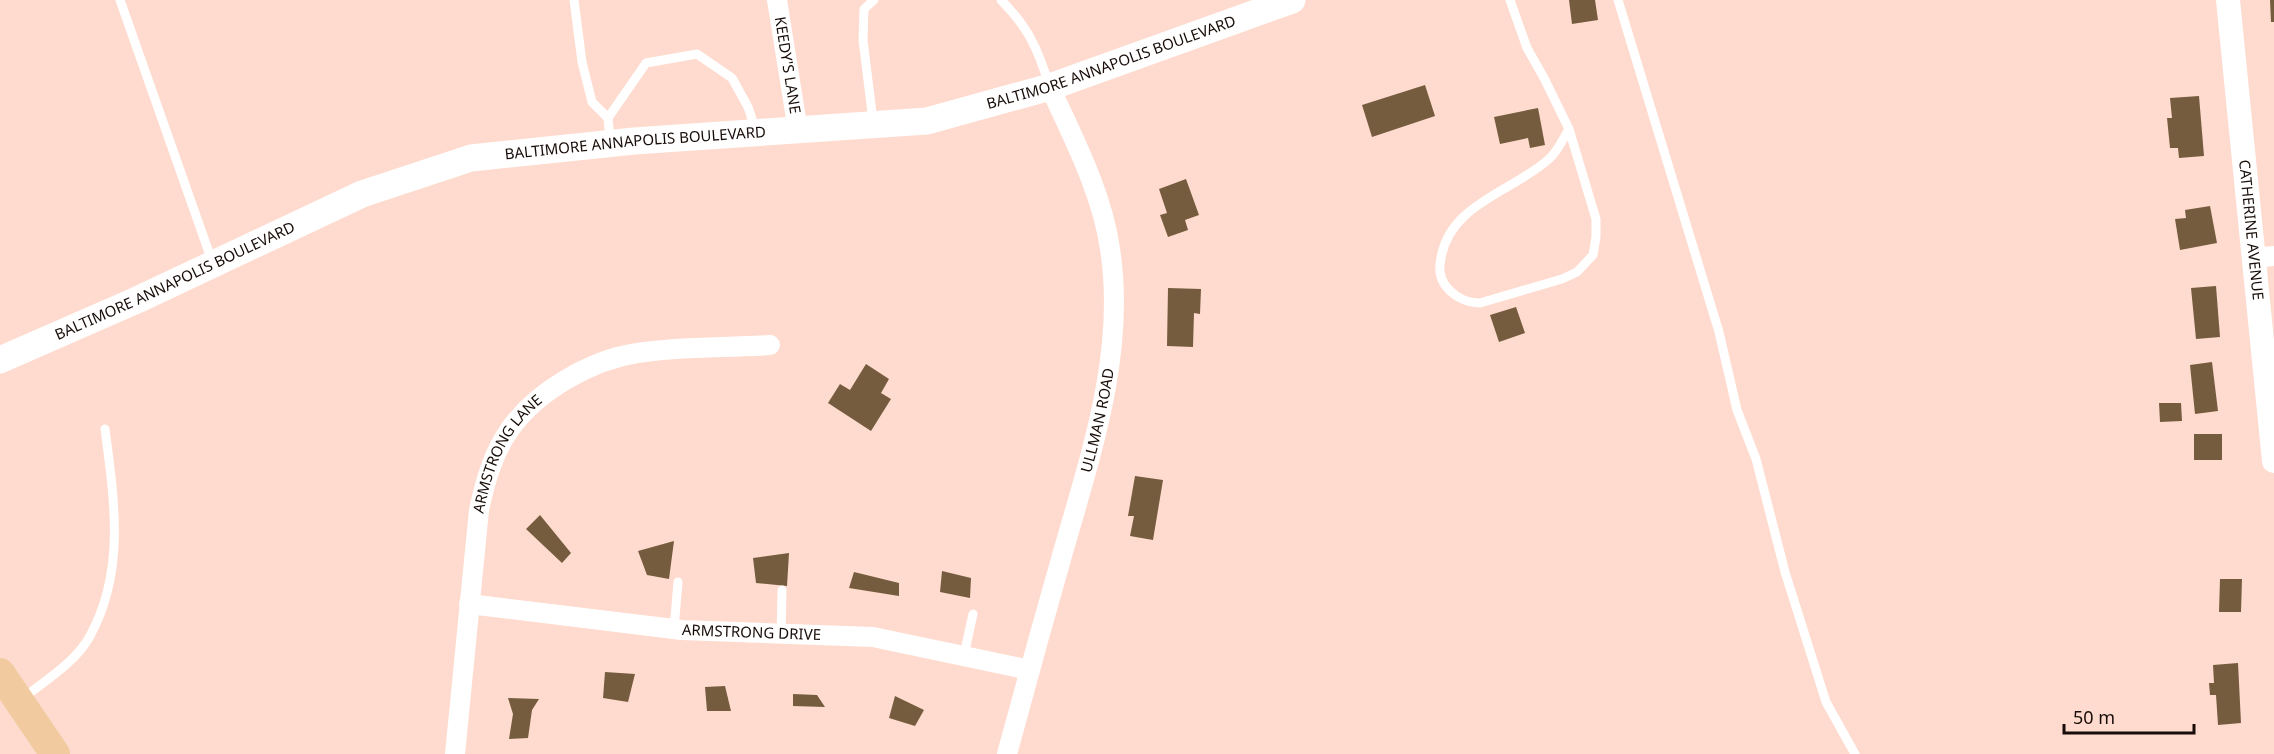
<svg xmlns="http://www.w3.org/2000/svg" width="2274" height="754" font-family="'Noto Sans',sans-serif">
  <rect width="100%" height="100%" fill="#fedbce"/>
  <path fill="#755c3e" d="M1569 0H1595L1598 20 1572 24Z
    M2270 0H2274V22H2271Z
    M1425 85 1435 116 1372 137 1362 105Z
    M2199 96 2204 156 2179 158 2178 148H2170L2167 118H2172L2170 98Z
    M1538 108 1545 145 1530 148 1528 138 1500 144 1494 117Z
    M1186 179 1199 215 1185 220 1188 230 1168 237 1160 215 1167 213 1159 189Z
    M2210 206 2217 243 2180 250 2175 219 2186 218 2185 210Z
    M2216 286 2220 337 2196 339 2191 288Z
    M1168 288 1201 289 1200 314 1194 313 1193 347 1167 346Z
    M1516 307 1525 333 1499 342 1490 315Z
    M2212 362 2218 411 2195 414 2190 365Z
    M866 364 889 379 881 393 891 399 871 431 828 403 840 384 850 390Z
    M2159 403H2181L2182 421 2160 422Z
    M2194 434H2222V460H2194Z
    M1135 476 1163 480 1153 540 1130 536 1134 516H1128Z
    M540 515 571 553 562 563 526 529Z
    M674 541 669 579 647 575 638 551Z
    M789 553 787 586 756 583 753 558Z
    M942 571 971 578 970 598 940 592Z
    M854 572 899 583V596L849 588Z
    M2220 579H2242L2241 612H2219Z
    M2238 663 2241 723 2218 725 2216 695H2210L2209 683H2214L2213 665Z
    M605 672 635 674 628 702 603 698Z
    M725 686 731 711H707L705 687Z
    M793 694 817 695 825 707 793 706Z
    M895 696 924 710 915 726 889 718Z
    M508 698 539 699 532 710 528 738 509 739 513 714Z"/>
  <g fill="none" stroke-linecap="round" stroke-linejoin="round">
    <path stroke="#fff" stroke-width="9" d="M120 0 212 261
      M574 0 582 62 592 102 608 118
      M1001 0C1028 27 1038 49 1049 85
      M1510 0 1527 48 1544 78 1569 129 1596 219V237L1593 255 1577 272 1562 279 1480 303C1466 303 1453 296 1445 285 1439 276 1439 268 1441 258 1450 204 1512 192 1549 159 1558 151 1563 139 1569 129
      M1618 0 1719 332 1737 410 1756 459 1785 572 1826 702 1855 754
      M873 121 863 40 864 9 874 0
      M610 140 608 118 646 63 697 54 732 78 748 107 756 131
      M674 629 678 582
      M781 634 782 590
      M964 655 973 614
      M23 698C46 680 76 662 90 636 126 571 114 498 105 429"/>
    <g stroke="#fff" stroke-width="20">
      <path id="s1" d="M777 0 798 131"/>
      <path d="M2254 258 2274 256"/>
      <path id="s2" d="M469 604 682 630 873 637 1030 670"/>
      <path id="s3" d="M455 754 479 510C485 482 493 453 510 429 537 391 591 360 637 353 680 346 726 348 770 345"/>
      <path id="s4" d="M1007 754C1025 687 1044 619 1063 552 1091 454 1126 352 1110 249 1102 192 1073 138 1050 87"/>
    </g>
    <path stroke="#fff" stroke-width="24" id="s5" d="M2228 0 2274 461"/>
    <path stroke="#fff" stroke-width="27" id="s6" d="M0 360 137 300 362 194 471 158 634 141 927 121 1050 87 1292 0"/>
    <path stroke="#f2ca9f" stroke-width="30" d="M0 673 55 754"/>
  </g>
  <g text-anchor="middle" stroke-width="6" stroke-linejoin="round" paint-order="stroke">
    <g font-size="15" fill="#180d09" stroke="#fedbce">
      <text dy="5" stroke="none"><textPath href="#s6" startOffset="1164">BALTIMORE ANNAPOLIS BOULEVARD</textPath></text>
      <text dy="5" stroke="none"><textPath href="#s1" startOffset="66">KEEDY'S LANE</textPath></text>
      <text dy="5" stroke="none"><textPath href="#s6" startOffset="678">BALTIMORE ANNAPOLIS BOULEVARD</textPath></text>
      <text dy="5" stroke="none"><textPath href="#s5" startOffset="231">CATHERINE AVENUE</textPath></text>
      <text dy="5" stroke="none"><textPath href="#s6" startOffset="192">BALTIMORE ANNAPOLIS BOULEVARD</textPath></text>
      <text dy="5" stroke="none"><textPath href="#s4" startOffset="346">ULLMAN ROAD</textPath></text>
      <text dy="5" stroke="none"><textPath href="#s3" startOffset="309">ARMSTRONG LANE</textPath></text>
      <text dy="5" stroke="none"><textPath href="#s2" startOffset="284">ARMSTRONG DRIVE</textPath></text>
    </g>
  </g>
  <path d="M2064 724v9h130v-9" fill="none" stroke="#180d09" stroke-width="3"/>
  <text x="2073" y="724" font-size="18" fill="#180d09" stroke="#fedbce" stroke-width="4.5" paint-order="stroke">50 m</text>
</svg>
